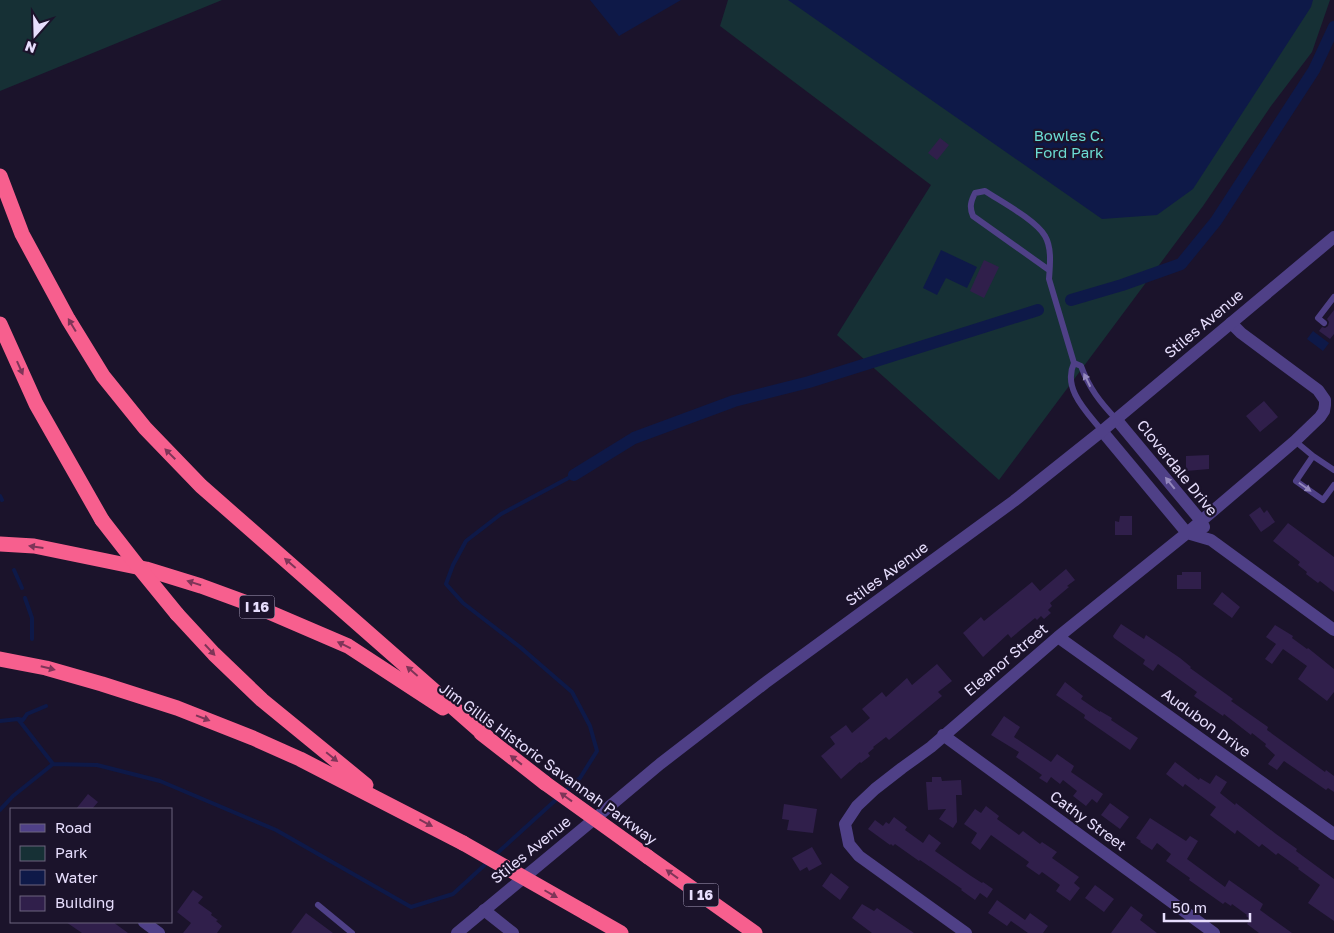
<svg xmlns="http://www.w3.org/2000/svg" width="1334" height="933" font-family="'Golos Text',sans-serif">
  <rect width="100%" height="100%" fill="#1b132b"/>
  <path fill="#163035" d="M0 0H222L0 91Z
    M728 0H1330L1312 52 1271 106 1203 206 999 480 837 335 931 185 720 26Z"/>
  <path fill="#0e1948" d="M590 0H681L619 36Z
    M788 0H1313L1311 7 1193 189 1157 215 1102 219Z
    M941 250 977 267 967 288 946 278 937 295 923 288Z
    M1313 331 1329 343 1323 351 1307 339Z"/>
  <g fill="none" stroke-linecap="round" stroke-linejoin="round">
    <path stroke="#0e1948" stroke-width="4" d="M0 496 2 500
      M14 570 22 588
      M25 598 32 618V639
      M18 719 23 720 27 714 46 706
      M0 721 18 719 53 764
      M564 792 580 778 597 751 590 726 572 692 520 647 463 603 446 584 453 565 466 541 501 514 574 475
      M0 810 13 796 53 764 97 765 160 781 276 830 411 907 453 894 489 861
      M494 856 559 797"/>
    <path stroke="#0e1948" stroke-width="12" d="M1071 300 1122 285 1181 264 1216 221 1314 70 1334 27
      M574 475 634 438 734 401 809 382 1038 310"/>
  </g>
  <path fill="#301f4b" d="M940 138 949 145 937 160 928 153Z
    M984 260 999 267 984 298 970 291Z
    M1334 310V334L1330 339 1319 331 1322 327 1325 328 1328 326 1329 322 1327 319Z
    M1264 401 1278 417 1260 432 1246 416Z
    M1209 455V469L1186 471V456Z
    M1260 507 1264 513 1267 510 1275 522 1261 532 1249 515Z
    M1120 516H1132V535H1115V521L1119 522Z
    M1288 523 1334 557V592L1320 581 1318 583 1306 574 1307 572 1298 565 1300 562 1273 541Z
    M1066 569 1075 580 1067 586 1069 587 1050 603 1052 606 1048 610 1051 613 1044 619 1041 616 1037 620 1035 618 1011 638 1008 634 983 657 963 633 981 617 984 621 1032 582 1040 591Z
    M1182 572H1201V589H1177V575H1182Z
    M1222 592 1240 607 1232 618 1213 604Z
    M1121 624 1144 639 1146 635 1180 658 1191 667 1190 668 1233 699 1231 701 1268 727 1267 730 1325 772 1326 770 1334 776V792L1328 788 1326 790 1284 761 1277 770 1268 764 1275 755 1265 746 1266 744 1252 733 1251 735 1224 714 1223 716 1194 696 1197 692 1158 664 1153 671 1143 664 1145 660 1114 638 1113 636Z
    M1275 625 1293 636 1292 638 1307 649 1308 648 1334 669V692L1327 701 1298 679 1307 666 1283 649 1272 664 1265 659 1276 644 1266 637Z
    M937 664 952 681 938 692 942 696 889 740 886 737 873 747 874 748 868 753 870 756 861 763 860 762 841 779 821 756 835 744 830 737 846 725 852 733 870 718 862 709 882 692 886 697 907 678 912 685Z
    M1065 682 1083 696 1081 699 1100 712V711L1112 718 1111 720 1138 738 1130 750 1084 718 1085 715 1056 695Z
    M1004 716 1020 727 1014 737 1051 762 1057 754 1074 766 1071 772 1103 794 1097 803 1092 799 1086 806 1073 796 1077 791 1063 780 1060 784 1051 777 1047 783 1039 778 1042 775 1016 757 1019 752 991 735Z
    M1175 762 1199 780 1200 778 1210 784 1216 775 1227 782 1220 793 1235 805 1236 803 1276 834 1297 849 1296 851 1334 879V921L1308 903 1320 885 1298 869 1299 868 1278 853 1276 855 1262 844 1259 847 1237 830 1235 834 1210 815 1216 807 1185 784 1183 787 1166 774Z
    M932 777H941L942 781 961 780 962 795H956L957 822 953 828 939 819 946 809 928 810 926 782H932Z
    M88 794 98 802 92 809H76Z
    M1110 803 1129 817 1120 829 1101 815Z
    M784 804 817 809 813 833 787 830 789 820 782 819Z
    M986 806 999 816 997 819 1019 835 1023 831 1040 844 1042 842 1057 852 1052 858 1079 877 1074 883 1080 888 1070 901 1056 891 1060 885 1042 872 1039 875 1026 866 1029 862 991 835 980 850 971 843 977 833 964 824 975 809 981 813Z
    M894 817 907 827 905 830 923 843 929 834 941 843 935 851 971 876 982 883 983 882 993 889 987 898 980 893 975 900 961 890 962 889 920 860 919 861 895 844 893 846 891 844 890 845 868 829 875 820 883 826 886 822 889 824Z
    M1150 818 1186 841 1190 836 1198 841 1187 859 1225 887 1229 880 1263 904 1260 910 1292 933H1259L1247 924 1250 919 1246 916 1247 915 1232 904 1231 906 1225 902 1223 904 1189 880 1190 878 1166 861 1171 854 1157 843 1152 850 1140 842 1141 841 1136 838Z
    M812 847 822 864 809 871 807 867 800 871 792 858Z
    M831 873 849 887 840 900 822 886Z
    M1095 885 1114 899 1104 912 1085 898Z
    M193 890 203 897 198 903 212 913 211 915 218 920 216 921 222 926 217 933H183L191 923 177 912Z
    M997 900 1025 920 1030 913 1048 926 1043 933H1028L1011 921 1007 926 988 913Z
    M862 904 874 911 877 908 914 933H872L852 918Z
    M1131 906 1143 915 1140 920 1157 933H1111Z
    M306 913 333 933H291Z
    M66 922H113L128 933H82Z"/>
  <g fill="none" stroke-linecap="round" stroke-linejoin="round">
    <path stroke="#4f4087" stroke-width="6" d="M1049 270 973 216C969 207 971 201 975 193L985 191C1000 201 1036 220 1045 236 1052 248 1050 265 1049 279L1074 363
      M1324 323 1318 318 1334 297
      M1102 431C1087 412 1062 389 1074 363L1081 366C1089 388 1100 402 1116 419
      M1295 441 1313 456 1334 470
      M1313 456 1296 481 1323 500 1334 485
      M318 905 352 933"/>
    <path stroke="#4f4087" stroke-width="12" d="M1116 419 1201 521 1204 527
      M1102 431 1187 533 1211 540 1334 630
      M1058 637 1334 834
      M943 735 1214 933
      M484 910 513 933
      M144 922 159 933
      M966 933 859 856 849 844 845 824 857 806 875 789 902 768 931 747 1058 637 1187 533 1295 441 1320 417 1324 411 1325 405V400L1318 390 1241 333 1231 323"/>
    <path stroke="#4f4087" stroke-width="12" d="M457 933 604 811 660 764 765 683 1014 501 1102 431 1334 237"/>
    <path stroke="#f75f8e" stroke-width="15" d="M0 176 22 234 68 319 103 376 145 428 201 486 488 738
      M0 324 36 404 102 520
      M0 544 34 546 146 569 201 586 250 604 348 646 443 708
      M177 614 214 654 262 700 366 785
      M0 659 46 668 102 684 177 708 253 738 300 759 463 843
      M481 733 545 783
      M648 857 755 933
      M586 913 621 933"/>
    <path stroke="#f75f8e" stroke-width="15" d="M102 520 137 565 177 614
      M545 783 648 857
      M463 843 586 913"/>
  </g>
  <defs><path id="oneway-solid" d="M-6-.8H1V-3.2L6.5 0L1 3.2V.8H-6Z" transform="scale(1.25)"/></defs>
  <g fill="#7e3558">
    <use href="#oneway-solid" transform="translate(72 325) rotate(-121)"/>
    <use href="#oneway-solid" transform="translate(20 368) rotate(66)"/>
    <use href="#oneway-solid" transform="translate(170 454) rotate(-135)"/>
    <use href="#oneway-solid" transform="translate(36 547) rotate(-172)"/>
    <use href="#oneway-solid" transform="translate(290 563) rotate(-139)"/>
    <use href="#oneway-solid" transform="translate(194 583) rotate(-163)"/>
    <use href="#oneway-solid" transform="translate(344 645) rotate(-154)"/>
    <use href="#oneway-solid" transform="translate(210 650) rotate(47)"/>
    <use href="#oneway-solid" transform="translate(48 668) rotate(14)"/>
    <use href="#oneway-solid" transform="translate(412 671) rotate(-139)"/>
    <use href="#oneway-solid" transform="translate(203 718) rotate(21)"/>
    <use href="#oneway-solid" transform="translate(332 757) rotate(39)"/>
    <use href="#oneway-solid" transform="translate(516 760) rotate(-142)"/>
    <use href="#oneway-solid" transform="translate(566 797) rotate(-144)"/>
    <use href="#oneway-solid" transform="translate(426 823) rotate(28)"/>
    <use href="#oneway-solid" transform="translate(672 874) rotate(-144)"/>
    <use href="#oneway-solid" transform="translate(551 894) rotate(30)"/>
  </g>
  <g fill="#9387bc">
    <use href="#oneway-solid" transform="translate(1087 380) rotate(-116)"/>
    <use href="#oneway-solid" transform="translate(1170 483) rotate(-129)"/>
    <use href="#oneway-solid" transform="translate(1305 487) rotate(35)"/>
  </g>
  <g text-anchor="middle" stroke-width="4.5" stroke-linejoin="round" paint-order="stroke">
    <g fill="#1b132b" stroke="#aaa1be" stroke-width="1">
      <rect x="239.5" y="595.5" width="35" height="23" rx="4"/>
      <rect x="683.5" y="883.5" width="35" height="23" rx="4"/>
    </g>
    <g font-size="14" font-weight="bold" fill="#e7defd">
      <text x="257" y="612">I 16</text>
      <text x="701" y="900">I 16</text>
    </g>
    <g font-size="15" fill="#6cdcd3" stroke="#1b132b">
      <text x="1069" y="141">Bowles C.<tspan x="1069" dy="17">Ford Park</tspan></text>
    </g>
    <g font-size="15" fill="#e7defd" stroke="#1b132b">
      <text transform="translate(1204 324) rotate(-40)" y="5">Stiles Avenue</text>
      <text transform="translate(1177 468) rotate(51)" y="5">Cloverdale Drive</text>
      <text transform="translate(887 574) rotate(-36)" y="5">Stiles Avenue</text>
      <text transform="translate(1006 660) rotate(-40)" y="5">Eleanor Street</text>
      <text transform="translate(1206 723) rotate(36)" y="5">Audubon Drive</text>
      <text transform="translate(548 764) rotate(36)" y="5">Jim Gillis Historic Savannah Parkway</text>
      <text transform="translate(1088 821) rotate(36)" y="5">Cathy Street</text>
      <text transform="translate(531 850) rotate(-39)" y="5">Stiles Avenue</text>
    </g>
  </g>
  <rect x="10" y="808" width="162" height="115" fill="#1b132b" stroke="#6d647f"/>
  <rect x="20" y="824" width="25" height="8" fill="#4f4087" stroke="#6d647f"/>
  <text x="55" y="833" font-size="15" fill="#e7defd">Road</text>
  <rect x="20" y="846" width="25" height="15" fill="#163035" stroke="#6d647f"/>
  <text x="55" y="858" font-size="15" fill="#e7defd">Park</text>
  <rect x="20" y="870" width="25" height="15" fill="#0e1948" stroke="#6d647f"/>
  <text x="55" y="883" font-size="15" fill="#e7defd">Water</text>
  <rect x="20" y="896" width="25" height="15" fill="#301f4b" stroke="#6d647f"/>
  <text x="55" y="908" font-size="15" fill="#e7defd">Building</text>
  <g transform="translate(35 35) rotate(200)" stroke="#1b132b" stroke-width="4" paint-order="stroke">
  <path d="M0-4L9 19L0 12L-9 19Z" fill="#e7defd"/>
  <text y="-8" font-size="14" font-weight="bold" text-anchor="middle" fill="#e7defd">N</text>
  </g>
  <path d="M1164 913v8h86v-8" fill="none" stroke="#e7defd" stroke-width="2.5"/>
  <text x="1172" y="913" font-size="15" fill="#e7defd" stroke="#1b132b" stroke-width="4" paint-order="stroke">50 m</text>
</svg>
